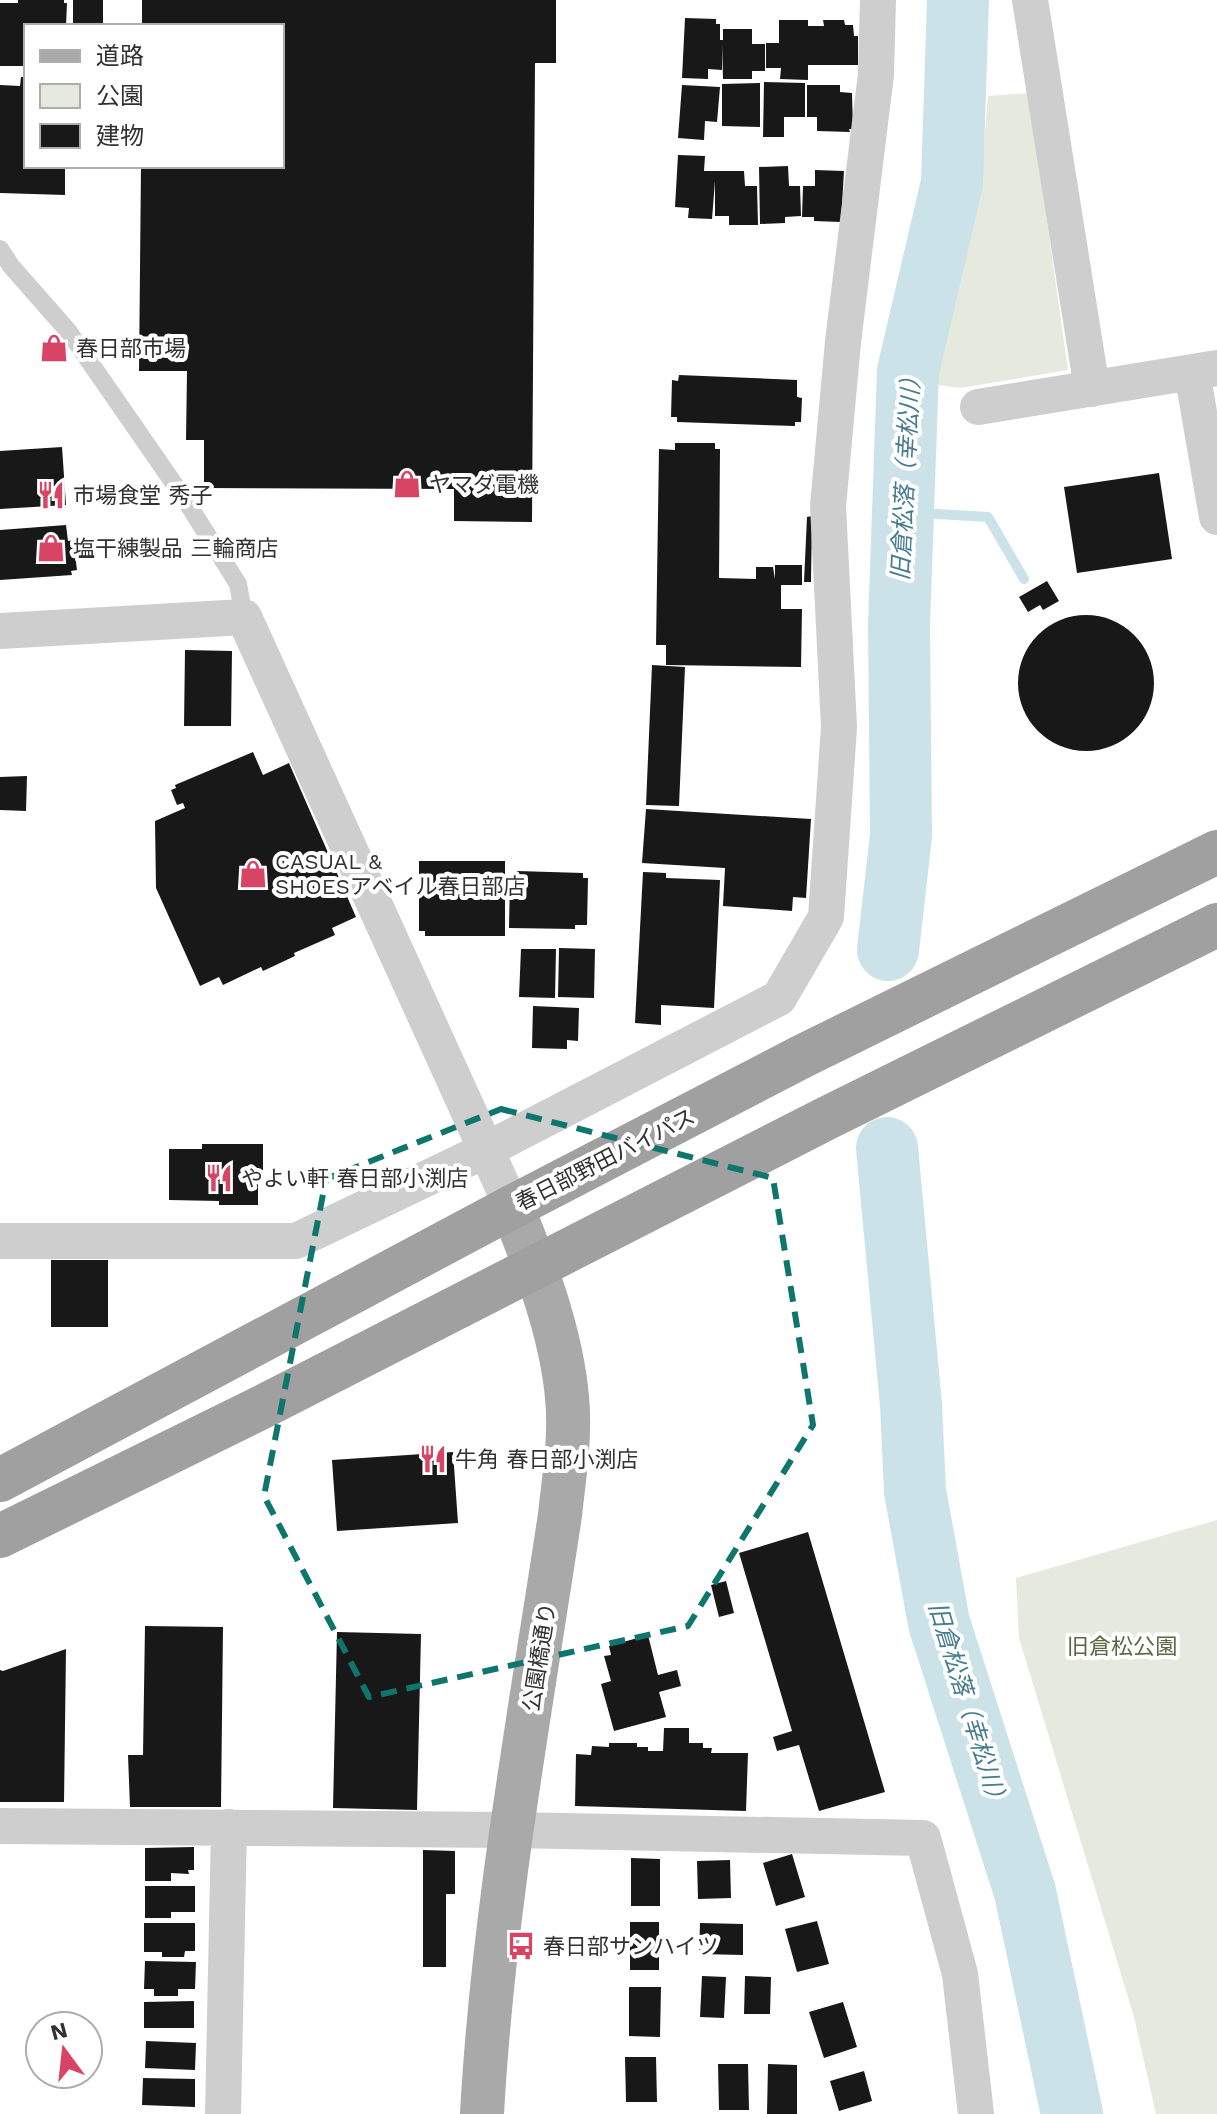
<svg xmlns="http://www.w3.org/2000/svg" width="1217" height="2114" font-family="'Work Sans','Noto Sans JP',sans-serif">
  <rect width="100%" height="100%" fill="#fff"/>
  <path fill="#e6eade" d="M1029 93 1068 370 961 388 929 384 981 181 988 96Z
    M1217 1520V2114H1156L1134 2017 1019 1638 1016 1578Z"/>
  <g fill="none" stroke-linecap="round" stroke-linejoin="round">
    <path stroke="#cce2e9" stroke-width="10" d="M903 512 988 517 1024 579"/>
    <path stroke="#cce2e9" stroke-width="62" d="M888 950 901 835 899 625 908 371 952 183 958 0
      M887 1148 911 1405 915 1491 939 1623 1025 1892 1072 2114"/>
  </g>
  <path fill="#181818" d="M18 0H64V3H67L66 26H26V66H0V3H18Z
    M73 0H103V26H73Z
    M142 0H556V63H535L532 522 454 521V489L204 488V440H186L187 371H139L141 166H282V26H142Z
    M685 18 716 19V24H720V40H723V29H752V44H765V71H752V79H723L722 44V70L708 69V79L682 78Z
    M779 20H808V26H824L823 20H844L845 25H853L854 36H858V65H808V80L780 79 781 68H766V43H779Z
    M21 77H26V166H65V195L0 193V85L20 86Z
    M764 82 805 83V117H784V137H763Z
    M760 83V127L722 126V84Z
    M682 85 720 87 717 122 705 121 704 140 678 138Z
    M807 85H840V92L852 93 853 129H849L850 132 817 131V117H807Z
    M678 155 705 156 704 171H744L745 186H757L758 225H729V216H715V181L712 219 688 218 689 208 675 207Z
    M788 166 789 186H800L801 216 785 217V223L760 224 759 167Z
    M815 170 844 171 841 222 814 221V217H802L803 186H815Z
    M679 375 797 380V397L802 398 801 422H795V426L677 422V417H671L672 380 678 381Z
    M675 443H715V449H720L719 578 756 579V567H773L775 579V565H802V585H781V609H802L801 667 666 665V645H656L659 449 675 450Z
    M62 447 66 505 0 509V451Z
    M1159 473 1172 559 1077 573 1064 487Z
    M812 516 811 582H804L807 517Z
    M66 525 68 541 73 540 77 570 71 571 72 575 0 580V530Z
    M1047 581 1059 601 1043 610 1040 605 1028 612 1019 597Z
    M1018 683a68 68 0 1 1 136 0a68 68 0 1 1-136 0Z
    M185 650 232 651 231 726H184Z
    M652 665 685 667 679 806 646 805Z
    M253 752 263 775 289 763 356 917 332 928 335 935 294 953 295 956 263 971 261 967 223 985 219 977 200 986 156 888 155 821 185 808 183 803 177 805 171 790 176 788 175 785Z
    M27 776 26 811 0 810V777Z
    M646 809 811 819 806 898 793 897 792 911 723 906 725 868 642 863Z
    M419 861H505V936H425V931H419Z
    M517 871 583 873V878H588L587 925H575V929L509 928 510 878H517Z
    M643 872 666 873V878L720 880 714 1008 661 1005V1025L635 1023Z
    M559 948 595 949 594 998 558 997Z
    M521 949H556L555 998 519 997Z
    M533 1006 579 1008 578 1041 567 1040V1049L532 1048Z
    M202 1144H263V1172H258V1205H219V1201L169 1200V1149H202Z
    M51 1260H108V1327H51Z
    M453 1452 458 1523 337 1531 332 1460Z
    M808 1532 885 1792 819 1811 799 1745 777 1751 773 1737 792 1731 739 1553Z
    M726 1581 734 1613 719 1617 711 1585Z
    M145 1626 223 1627 221 1807H130L128 1755H143Z
    M337 1632 421 1634 417 1810 333 1808Z
    M648 1635 658 1675 677 1670 681 1686 659 1692 666 1717 614 1731 601 1684 611 1681 604 1656 611 1655 609 1646Z
    M66 1649 64 1802H0V1670L3 1671Z
    M664 1728H689V1743H703V1748H712L711 1753H748L746 1811 575 1806 576 1754 591 1755 592 1746 609 1747V1743H637V1747H648V1751H663Z
    M194 1847V1870H188L189 1874 171 1873V1881H145V1848Z
    M423 1850 455 1851V1894H446V1967H423Z
    M792 1854 805 1897 776 1906 763 1863Z
    M631 1858 660 1859V1906H631Z
    M730 1860 731 1898 698 1899 697 1861Z
    M145 1886H195V1912H171V1918H145Z
    M817 1921 829 1964 797 1972 785 1929Z
    M630 1922H659V1970H630Z
    M144 1923H195V1951H185L184 1957H162V1952H144Z
    M700 1923 743 1924V1955L699 1954Z
    M145 1961 196 1962 195 1989H178V1996H154V1989H144Z
    M702 1976 726 1977 724 2018 700 2017Z
    M745 1976 771 1977 770 2014H744Z
    M629 1987H661L660 2037 629 2036Z
    M194 2001V2028H144V2002Z
    M843 2002 857 2047 824 2058 809 2012Z
    M146 2041 196 2043 195 2070 145 2068Z
    M625 2057H656L657 2102H626Z
    M718 2064H748L749 2110H719Z
    M768 2064 797 2065V2114H767Z
    M864 2071 872 2101 839 2111 830 2081Z
    M143 2078 195 2079V2107L142 2105Z"/>
  <g fill="none" stroke-linecap="round" stroke-linejoin="round">
    <path stroke="#cecece" stroke-width="18" d="M0 249 11 266 69 332 186 501 238 584 244 617"/>
    <path stroke="#cecece" stroke-width="36" d="M1030 0 1092 389
      M1192 372 1217 517
      M978 407 1217 368
      M0 631 244 617 512 1207
      M0 1241H296L486 1150 779 998 826 917 839 727 828 506 843 342 876 74 878 0
      M0 1826 512 1830 923 1838 960 1974 976 2114
      M223 2114 229 1827"/>
    <path stroke="#a9a9a9" stroke-width="44" d="M482 2114C493 1913 530 1714 560 1515 564 1477 571 1436 567 1397 561 1332 536 1267 512 1207"/>
    <path stroke="#a0a0a0" stroke-width="44" d="M0 1480 512 1207 801 1057 1217 852
      M0 1536 266 1405 827 1118 1217 925"/>
  </g>
  <path fill="none" stroke="#0f766e" stroke-width="6" stroke-dasharray="16 10" stroke-linejoin="round" d="M501 1109 773 1178 813 1425 688 1626 369 1697 264 1496 326 1179Z"/>
  <defs>
    <symbol id="shop-bare" viewBox="-9 -9 18 18"><path d="M-5-2.5h2.3a2.7 3.5 0 0 1 5.4 0H5L5.5 6h-11ZM-1.5-2.5h3a1.5 2.3 0 0 0-3 0Z" fill="#d84464" stroke="#fff" stroke-width="2.5" paint-order="stroke"/></symbol>
    <symbol id="restaurant-bare" viewBox="-9 -9 18 18"><path d="M-5-6h1v4h1v-4h1v4h1v-4h1v5L-1.5 .5V6h-2V.5L-5-1ZM5-6V6H3V1.5H1.5Q1.5-4 5-6Z" fill="#d84464" stroke="#fff" stroke-width="2.5" paint-order="stroke"/></symbol>
    <symbol id="bus-bare" viewBox="-9 -9 18 18"><path d="M-5-6H5V4H4V6H2V4H-2V6H-4V4H-5ZM-3.5-4V0h7V-4ZM-3.5 1.2v1.5H-2V1.2ZM2 1.2v1.5H3.5V1.2Z" fill="#d84464" stroke="#fff" stroke-width="2.5" paint-order="stroke"/></symbol>
  </defs>
  <g fill-rule="evenodd">
    <use href="#shop-bare" x="34" y="328" width="40" height="40"/>
    <use href="#shop-bare" x="387" y="464" width="40" height="40"/>
    <use href="#restaurant-bare" x="31" y="475" width="40" height="40"/>
    <use href="#shop-bare" x="31" y="528" width="40" height="40"/>
    <use href="#shop-bare" x="233" y="854" width="40" height="40"/>
    <use href="#restaurant-bare" x="199" y="1158" width="40" height="40"/>
    <use href="#restaurant-bare" x="413" y="1439" width="40" height="40"/>
    <use href="#bus-bare" x="501" y="1926" width="40" height="40"/>
  </g>
  <g text-anchor="middle" stroke-width="8" stroke-linejoin="round" paint-order="stroke">
    <g font-size="22" fill="#313131" stroke="#fff" text-anchor="start">
      <text x="76" y="356">春日部市場</text>
      <text x="429" y="492">ヤマダ電機</text>
      <text x="73" y="503">市場食堂 秀子</text>
      <text x="73" y="556">塩干練製品 三輪商店</text>
      <text x="275" y="869">CASUAL &amp;<tspan x="275" dy="25">SHOESアベイル春日部店</tspan></text>
      <text x="241" y="1186">やよい軒 春日部小渕店</text>
      <text x="455" y="1467">牛角 春日部小渕店</text>
      <text x="543" y="1954">春日部サンハイツ</text>
    </g>
    <g font-size="22" fill="#313131" stroke="#fff">
      <text transform="translate(605 1159) rotate(-27)" y="8">春日部野田バイパス</text>
      <text transform="translate(539 1657) rotate(-81)" y="8">公園橋通り</text>
    </g>
    <g font-size="22" fill="#5a6a42" stroke="#fff">
      <text x="1122" y="1654">旧倉松公園</text>
    </g>
    <g font-size="24" font-style="italic" fill="#457c8e" stroke="#fff">
      <text transform="translate(906 473) rotate(-87)" y="8">旧倉松落（幸松川）</text>
      <text transform="translate(968 1706) rotate(73)" y="8">旧倉松落（幸松川）</text>
    </g>
  </g>
  <rect x="24" y="24" width="260" height="144" fill="#ffffff" stroke="#adadad" stroke-width="2"/>
  <rect x="40" y="50" width="40" height="12" fill="#a9a9a9" stroke="#adadad" stroke-width="2"/>
  <text x="96" y="64" font-size="24" fill="#313131">道路</text>
  <rect x="40" y="84" width="40" height="24" fill="#e6eade" stroke="#adadad" stroke-width="2"/>
  <text x="96" y="104" font-size="24" fill="#313131">公園</text>
  <rect x="40" y="124" width="40" height="24" fill="#181818" stroke="#adadad" stroke-width="2"/>
  <text x="96" y="144" font-size="24" fill="#313131">建物</text>
  <g transform="translate(64 2050) rotate(345)"><circle r="38" fill="#ffffff" stroke="#adadad" stroke-width="2"/>
  <path d="M0-6L14 30L0 20L-14 30Z" fill="#d84464"/>
  <text y="-12" font-size="22" font-weight="bold" text-anchor="middle" fill="#313131">N</text>
  </g>
</svg>
